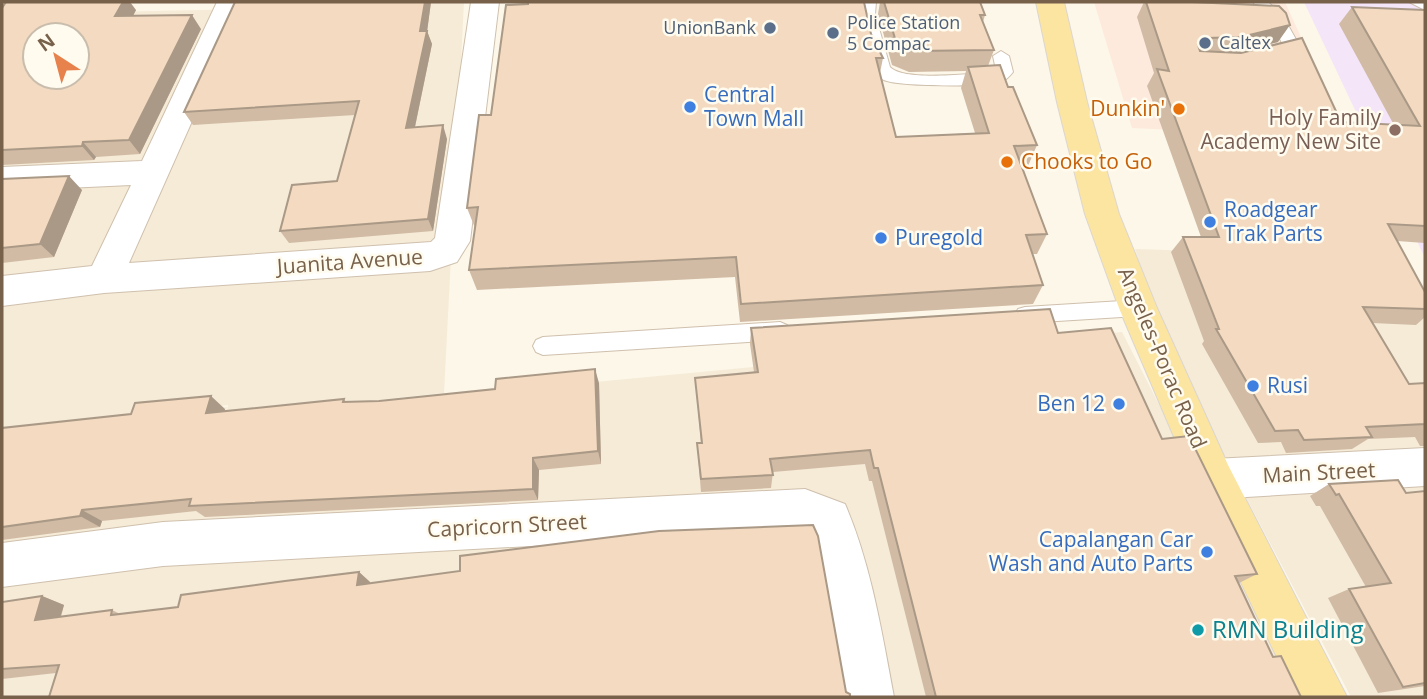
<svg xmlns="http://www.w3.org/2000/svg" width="1427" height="699" font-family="'Open Sans',sans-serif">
  <rect width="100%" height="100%" fill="#fdf7e9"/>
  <path fill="#f5ebd7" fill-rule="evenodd" d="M363 2H464L444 393 226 416 228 405 167 413 227 407 225 417 1122 332 1308 697H2V14L252 9ZM35 35H77V77H35Z
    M1135 249 1375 257 1425 291V697H1351L1171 355Z"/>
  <path fill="#fdeadc" d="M1094 2H1285L1347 138 1132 128Z"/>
  <path fill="#f4e5f9" d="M1304 2H1425V258Z"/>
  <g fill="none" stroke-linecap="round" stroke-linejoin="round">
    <defs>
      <path id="lane" d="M861 2H876L875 14 890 67C904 82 970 73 992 73L996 70 993 56 1001 51 1009 56 1013 72C1010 76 1006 80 1001 82 987 87 892 87 882 79 869 68 859 19 861 2Z
        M1253 2H1268L1284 18 1298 43 1292 53 1268 58 1262 57 1260 53 1262 49 1282 43 1272 23Z
        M1409 2H1425V10Z
        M1138 300 1145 302 1148 308 1145 314 1138 316 1025 323 1018 321 1015 315 1018 309 1025 307Z
        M780 322 787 325 790 331 787 337 780 340 543 355 536 352 533 346 536 340 543 337Z"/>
      <path id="street" d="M217 2H245L129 263 431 242 435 238 471 2H499L470 241 457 262 430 271 104 293 2 306V276L92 266 131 185 2 191V167L142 161Z
        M1425 448V486L1213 499 1198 493 1192 479 1198 465 1213 459Z
        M805 489 845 504C871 564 882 633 894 697H844L817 546 812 533 805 531 163 566 2 587V543L163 522Z"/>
      <path id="primary" d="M1036 2H1064L1087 102 1119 214 1157 308 1228 465 1347 697H1296L1198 493 1119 308 1085 214 1057 102Z"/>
    </defs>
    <use href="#lane" stroke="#cfc0ad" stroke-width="2"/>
    <use href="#street" stroke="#cfc0ad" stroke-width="2"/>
    <use href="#primary" stroke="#dcd6d0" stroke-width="2"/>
    <use href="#lane" fill="#fff" fill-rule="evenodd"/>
    <use href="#street" fill="#fff" fill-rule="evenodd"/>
    <use href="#primary" fill="#fbe5a1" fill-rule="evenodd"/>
  </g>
  <path fill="#d1bba5" d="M235 2H431L427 31 432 44 415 127 447 139 433 231 289 243 280 231 337 181 355 115 193 125 184 112Z
    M880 2H980L985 15 983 22 994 50 988 66 1008 87 1037 145 1028 166H1021L1047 234 1037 254H1032L1043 285 1033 304 740 322 735 277 477 290 469 270 475 228 467 208 491 115 528 4 871 34 883 58 880 73 896 137 975 133 961 88 966 71 909 72 892 65 878 14Z
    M1144 2H1192L1278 42 1237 52 1341 122 1394 125 1339 24 1352 7 1425 10V243L1397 241 1425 292V317L1416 325 1372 323 1409 384 1425 383V446H1420L1415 437 1368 439 1352 449 1286 453 1281 442 1258 443 1202 344 1204 341 1171 252 1183 237H1201L1147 86 1154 73 1137 17Z
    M2 8 136 10 133 16 201 29 140 154 96 157 94 160 2 165Z
    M2 179 82 190 54 257 2 263Z
    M751 328 1058 333 1162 439 1257 574 1239 583 1273 657 1301 697H926L872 481H869L865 464 773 472 771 488 701 492 697 443H701L695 378 754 372 750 344Z
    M599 383 601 464 539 470 538 500 205 517 196 511 102 521 100 527 2 540V428L225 409V411L344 399 346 402 379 401Z
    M1329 484 1406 493 1425 491V686L1378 693 1328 598 1349 589 1366 587 1320 506H1316L1310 496Z
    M659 531 56 673 2 679V602L42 596 64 605 61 617 112 610 120 614 178 607 359 572 370 582V583L460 571Z"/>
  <path fill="#aa9986" d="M123 2H130L136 10 125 31 115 16Z
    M425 2H431L427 32V31L432 44 412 141 406 128Z
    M192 15 201 29 140 154 129 140Z
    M1290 25 1278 42 1230 54 1241 37Z
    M1208 38 1198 55V45Z
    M443 125 447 139 433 231 428 219Z
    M83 142 96 157 94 160 82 146Z
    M69 176 82 190 54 257 40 244Z
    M595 369 599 383 601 464 598 451Z
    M211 396 225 409 221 426 206 413Z
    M533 458 539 470 538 500 533 489Z
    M82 510 102 521 100 527 80 516Z
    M359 572 370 582 369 594 357 585Z
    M42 596 64 605 57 628 35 620Z"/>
  <path fill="#f3dac0" stroke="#aa9986" stroke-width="2" fill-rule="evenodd" d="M6 2H123L115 16 192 15 129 140 83 142 82 146 2 150V8ZM35 35H77V77H35Z
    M235 2H425L420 31H427L406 128 443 125 428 219 280 231 292 185 337 181 359 101 184 112Z
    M528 2H864L871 34 883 58H876L896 137 989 133 968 67 1000 65 1008 87H1013L1037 145 1014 146 1047 234 1026 235 1043 285 741 304 736 257 469 270 478 207 467 208 479 115H491L506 5 528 4Z
    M884 2H980L985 15H980L994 50 914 51 897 45Z
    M1146 2H1192L1279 6 1286 13 1290 25 1241 37 1208 38 1198 45 1200 51 1241 53 1302 38 1341 122 1420 126 1352 7 1425 10V226L1388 224 1425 292V309L1363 307 1409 384 1425 383V424L1366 427 1372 437 1304 440 1298 430 1275 431 1216 329H1219L1183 237H1219L1157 69 1169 71Z
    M69 176 40 244 2 248V179Z
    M1050 309 1058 333 1111 328 1162 439 1189 436 1257 574 1235 576 1273 657 1281 656 1301 697H936L878 468H874L870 450 770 459 773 475 701 479 697 443H702L695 378 758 372 751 328Z
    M595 369 598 451 533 458V489L189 506 191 499 82 510 80 516 2 527V428L131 414 135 403 211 396 206 413 344 399 343 402 379 401 495 389 496 379Z
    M1398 480 1406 493 1425 491V683L1403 687 1349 589 1391 583 1339 494 1336 495 1329 484Z
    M813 525 818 536 846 692 850 694V697H49L59 665 2 669V602L42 596 35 620 112 610 111 615 178 607 181 595 285 581 359 572 357 585 460 571V556L659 531Z"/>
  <g fill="#5c6f8a" stroke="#fffbef" stroke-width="2.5">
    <circle cx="770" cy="28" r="7"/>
    <circle cx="833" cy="33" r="7"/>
    <circle cx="1205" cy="43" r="7"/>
  </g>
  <g fill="#3f7fe0" stroke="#fffbef" stroke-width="2.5">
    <circle cx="690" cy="107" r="7"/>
    <circle cx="1210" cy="222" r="7"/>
    <circle cx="881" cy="238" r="7"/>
    <circle cx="1253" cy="386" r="7"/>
    <circle cx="1119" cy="404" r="7"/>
    <circle cx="1207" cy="552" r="7"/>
  </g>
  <g fill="#e8710a" stroke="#fffbef" stroke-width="2.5">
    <circle cx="1179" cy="109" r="7"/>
    <circle cx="1007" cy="162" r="7"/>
  </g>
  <circle fill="#8d6e63" stroke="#fffbef" stroke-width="2.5" cx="1395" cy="130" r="7"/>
  <circle fill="#0f9aa8" stroke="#fffbef" stroke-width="2.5" cx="1198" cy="630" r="7"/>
  <g text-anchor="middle" stroke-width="5" stroke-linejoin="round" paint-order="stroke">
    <g font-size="18" fill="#4e5e75" stroke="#fffbef" text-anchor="start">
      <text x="847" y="29">Police Station<tspan x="847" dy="21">5 Compac</tspan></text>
      <text x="756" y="34" text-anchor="end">UnionBank</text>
      <text x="1219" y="49">Caltex</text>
    </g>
    <g font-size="21" fill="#366cbe" stroke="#fffbef" text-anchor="start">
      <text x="704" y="102">Central<tspan x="704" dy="24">Town Mall</tspan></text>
      <text x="1224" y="217">Roadgear<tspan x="1224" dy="24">Trak Parts</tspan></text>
      <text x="895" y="245">Puregold</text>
      <text x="1267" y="393">Rusi</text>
      <text x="1105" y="411" text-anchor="end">Ben 12</text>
      <text x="1193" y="547" text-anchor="end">Capalangan Car<tspan x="1193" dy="24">Wash and Auto Parts</tspan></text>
    </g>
    <g font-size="21" fill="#c56008" stroke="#fffbef" text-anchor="end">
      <text x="1165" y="116">Dunkin'</text>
      <text x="1021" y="169" text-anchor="start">Chooks to Go</text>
    </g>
    <g font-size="21" fill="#785e54" stroke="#fffbef" text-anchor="end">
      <text x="1381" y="125">Holy Family<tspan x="1381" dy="24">Academy New Site</tspan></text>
    </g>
    <g font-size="21" fill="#78614b" stroke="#fffbef">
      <text transform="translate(350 262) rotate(-4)" y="7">Juanita Avenue</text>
      <text transform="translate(1162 358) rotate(67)" y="7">Angeles-Porac Road</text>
      <text transform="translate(1319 473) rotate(-3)" y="7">Main Street</text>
      <text transform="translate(507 526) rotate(-3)" y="7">Capricorn Street</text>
    </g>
    <g font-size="24" fill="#0d838f" stroke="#fffbef" text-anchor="start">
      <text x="1212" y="638">RMN Building</text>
    </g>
  </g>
  <rect width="1427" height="699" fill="none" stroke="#78614b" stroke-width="7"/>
  <g transform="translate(56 56) rotate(324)"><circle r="33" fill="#fffbef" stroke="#c9bdad" stroke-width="2"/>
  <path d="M0-5L12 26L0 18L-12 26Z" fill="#e7824d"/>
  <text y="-10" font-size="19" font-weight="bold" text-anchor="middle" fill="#78614b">N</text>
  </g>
</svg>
